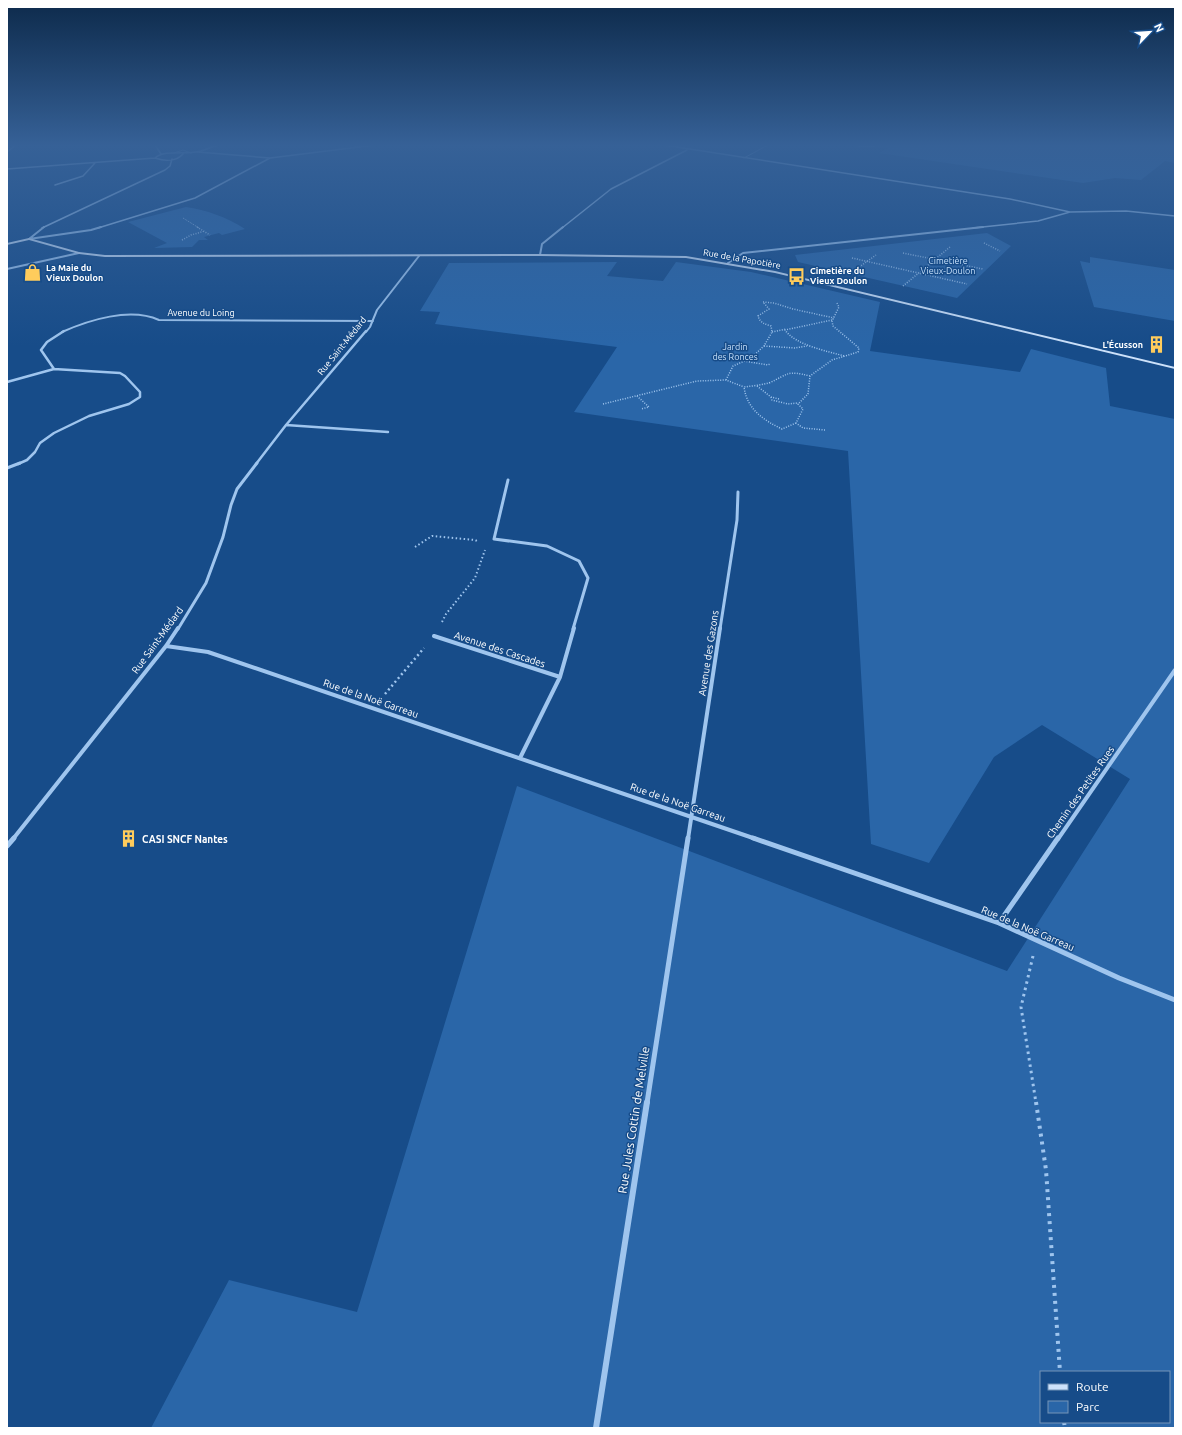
<svg xmlns="http://www.w3.org/2000/svg" width="1182" height="1435" font-family="Ubuntu,sans-serif">
  <rect width="100%" height="100%" fill="#174c89"/>
  <path fill="#2a66a8" fill-rule="evenodd" d="M871 145H1175V163L1165 161 1141 180 1115 178 1083 183 879 153 888 148Z
    M186 207C206 210 227 217 245 229L222 235 219 233 204 237 208 240H199L192 247 154 248 167 243 128 222Z
    M987 233 1011 246 957 298 798 262 795 255Z
    M1090 257 1175 270V321L1094 307 1080 261 1090 263Z
    M617 262 607 276 663 281 676 262 751 272 880 302 870 351 1020 372 1031 349 1106 368 1110 406 1175 419V1428H151L229 1280 357 1312 517 786 1007 971 1130 779 1042 725 994 757 929 863 871 844 848 451 574 412 617 347 435 324 440 312 420 311 449 263ZM1041 1372H1169V1422H1041Z"/>
  <g fill="none" stroke-linecap="round" stroke-linejoin="round">
    <path stroke="#9fc5ee" stroke-width="1" stroke-dasharray="1 1" stroke-linecap="butt" d="M183 218 199 228"/>
    <path stroke="#9fc5ee" stroke-width="1.5" stroke-dasharray="1 1.5" stroke-linecap="butt" d="M197 227 210 235
      M182 240 191 235 205 231
      M984 243 1000 251
      M903 253 983 269
      M852 258 967 284
      M855 270 876 255
      M903 286 950 247
      M763 302 774 303 793 309 834 318
      M832 320 785 330C795 345 827 351 844 356
      M772 332 786 329
      M764 346 795 348 807 346
      M744 361 768 365 770 364
      M726 380 733 366 751 358 764 346 772 332 771 326C765 324 760 323 758 316L769 309 763 302
      M757 386 771 397 779 399
      M637 396 649 407 641 409
      M771 397 772 400 788 404 798 403
      M603 404 697 381 726 380 744 387
      M796 423 782 429C763 420 747 409 744 387 752 386 761 385 769 383 789 374 786 370 810 376
      M825 430 803 428 796 423 803 409 798 404 808 394 810 376 832 360 858 352 859 348 833 326 832 321 839 307 837 303"/>
    <path stroke="#9fc5ee" stroke-width="2" stroke-dasharray="1.5 2.5" stroke-linecap="butt" d="M415 547 432 536 475 540 479 542
      M442 622 446 614 475 578 485 550"/>
    <path stroke="#9fc5ee" stroke-width="2.5" stroke-dasharray="2 3" stroke-linecap="butt" d="M385 694 424 648"/>
    <path stroke="#9fc5ee" stroke-width="3" stroke-dasharray="2.5 4" stroke-linecap="butt" d="M1033 956 1021 1007 1036 1103"/>
    <path stroke="#9fc5ee" stroke-width="4" stroke-dasharray="3 5" stroke-linecap="butt" d="M1036 1102 1046 1170 1060 1372
      M1064 1422 1065 1428"/>
    <path stroke="#9fc5ee" stroke-width="1" d="M852 145 869 147 880 145
      M174 153 183 150 191 153
      M744 158 768 145"/>
    <path stroke="#9fc5ee" stroke-width="1.5" d="M155 145 161 154
      M664 145 1010 199 1070 212 1126 211 1175 216
      M7 152 16 145
      M198 152 270 158
      M155 158C163 150 184 154 196 152 203 151 210 148 217 145
      M7 169 155 158C164 161 176 162 183 154
      M55 185 83 176 95 163
      M42 228 165 170 170 166 172 159
      M98 228 195 198 270 158 375 145
      M562 228 611 189 687 150
      M973 228 1038 221 1070 212"/>
    <path stroke="#9fc5ee" stroke-width="2" d="M29 239 91 230 101 227
      M29 239 44 227
      M540 255 542 244 563 227
      M728 263 743 253 983 227
      M7 269 79 253
      M62 332C89 320 130 307 159 320L373 321
      M366 332 370 327 377 310 419 256"/>
    <path stroke="#9fc5ee" stroke-width="2.5" d="M7 382 54 369
      M286 425 388 432
      M18 464 27 460 35 452 40 443 54 433 89 416 129 404 140 397V392L125 376 120 373 54 369 41 350 47 342 64 331
      M256 464 286 425 366 331"/>
    <path stroke="#9fc5ee" stroke-width="3" d="M7 468 20 463
      M508 480 494 539 547 546 579 561 588 578 573 629
      M178 629 206 583 223 537 231 505 237 489 257 463
      M720 629 737 520 738 492"/>
    <path stroke="#9fc5ee" stroke-width="4" d="M434 636 560 677
      M166 646 208 652 756 839
      M520 758 560 677 574 628
      M13 839 166 646 178 628
      M688 839 720 628
      M1058 839 1175 670"/>
    <path stroke="#9fc5ee" stroke-width="5" d="M753 838 999 923 1119 978 1175 1000
      M7 846 14 838
      M999 923 1058 838
      M647 1103 688 838"/>
    <path stroke="#9fc5ee" stroke-width="6" d="M596 1428 647 1102"/>
    <path fill="#cce1fa" fill-rule="evenodd" d="M29 238 79 252 105 255 540 254 686 256 775 271 1175 367V369L775 273 686 258 540 256 105 257 79 254 29 240 7 245V243Z"/>
  </g>
  <linearGradient id="sky" x2="0" y2="1"><stop stop-color="#0d2a4b"/><stop offset="0.42" stop-color="#366197"/><stop offset="1" stop-color="#366197" stop-opacity="0"/></linearGradient>
  <rect width="1182" height="346" fill="url(#sky)"/>
  <defs>
    <symbol id="shop-bare" viewBox="-9 -9 18 18"><path d="M-5-2.5h2.3a2.7 3.5 0 0 1 5.4 0H5L5.5 6h-11ZM-1.5-2.5h3a1.5 2.3 0 0 0-3 0Z" fill="#ffcc5c" stroke="#174c89" stroke-width="2.5" paint-order="stroke"/></symbol>
    <symbol id="bus-bare" viewBox="-9 -9 18 18"><path d="M-5-6H5V4H4V6H2V4H-2V6H-4V4H-5ZM-3.5-4V0h7V-4ZM-3.5 1.2v1.5H-2V1.2ZM2 1.2v1.5H3.5V1.2Z" fill="#ffcc5c" stroke="#174c89" stroke-width="2.5" paint-order="stroke"/></symbol>
    <symbol id="building-bare" viewBox="-9 -9 18 18"><path d="M-4-6H4V6H1V3H-1V6H-4ZM-2.5-4.3h1.7v1.8h-1.7ZM.8-4.3h1.7v1.8H.8ZM-2.5-1h1.7V.8h-1.7ZM.8-1h1.7V.8H.8Z" fill="#ffcc5c" stroke="#174c89" stroke-width="2.5" paint-order="stroke"/></symbol>
  </defs>
  <g fill-rule="evenodd">
    <use href="#shop-bare" x="20" y="260" width="25" height="25"/>
    <use href="#bus-bare" x="784" y="264" width="25" height="25"/>
    <use href="#building-bare" x="1144" y="332" width="25" height="25"/>
    <use href="#building-bare" x="116" y="826" width="25" height="25"/>
  </g>
  <g text-anchor="middle" stroke-width="3" stroke-linejoin="round" paint-order="stroke">
    <g font-size="9" fill="#fff" stroke="#174c89">
      <text transform="translate(742 259) rotate(10)" y="3">Rue de la Papotière</text>
      <text x="201" y="316">Avenue du Loing</text>
      <text transform="translate(342 346) rotate(-51)" y="3">Rue Saint-Médard</text>
    </g>
    <g font-size="9" fill="#c5dffa" stroke="#174c89">
      <text x="948" y="264">Cimetière<tspan x="948" dy="10">Vieux-Doulon</tspan></text>
      <text x="735" y="350">Jardin<tspan x="735" dy="10">des Ronces</tspan></text>
    </g>
    <g font-size="9" font-weight="bold" fill="#fff" stroke="#174c89" text-anchor="start">
      <text x="46" y="271">La Maie du<tspan x="46" dy="10">Vieux Doulon</tspan></text>
      <text x="810" y="274">Cimetière du<tspan x="810" dy="10">Vieux Doulon</tspan></text>
      <text x="1143" y="348" text-anchor="end">L'Écusson</text>
    </g>
    <g font-size="10" fill="#fff" stroke="#174c89">
      <text transform="translate(157 640) rotate(-54)" y="4">Rue Saint-Médard</text>
      <text transform="translate(500 649) rotate(18)" y="4">Avenue des Cascades</text>
      <text transform="translate(708 653) rotate(-81)" y="4">Avenue des Gazons</text>
      <text transform="translate(371 698) rotate(19)" y="4">Rue de la Noë Garreau</text>
      <text transform="translate(1080 792) rotate(-55)" y="4">Chemin des Petites Rues</text>
      <text transform="translate(678 802) rotate(19)" y="4">Rue de la Noë Garreau</text>
      <text transform="translate(1028 928) rotate(23)" y="4">Rue de la Noë Garreau</text>
    </g>
    <g font-size="10" font-weight="bold" fill="#fff" stroke="#174c89" text-anchor="start">
      <text x="142" y="843">CASI SNCF Nantes</text>
    </g>
    <g font-size="12" fill="#fff" stroke="#174c89">
      <text transform="translate(634 1120) rotate(-81)" y="4">Rue Jules Cottin de Melville</text>
    </g>
  </g>
  <rect width="1182" height="1435" fill="none" stroke="#ffffff" stroke-width="16"/>
  <rect x="1040" y="1371" width="130" height="52" fill="#174c89" stroke="#7494b8"/>
  <rect x="1048" y="1384" width="20" height="6" fill="#cce1fa" stroke="#7494b8"/>
  <text x="1076" y="1391" font-size="12" fill="#ffffff">Route</text>
  <rect x="1048" y="1401" width="20" height="12" fill="#2a66a8" stroke="#7494b8"/>
  <text x="1076" y="1411" font-size="12" fill="#ffffff">Parc</text>
  <g transform="translate(1150 32) rotate(65)" stroke="#174c89" stroke-width="3" paint-order="stroke">
  <path d="M0-3L7 15L0 10L-7 15Z" fill="#ffffff"/>
  <text y="-6" font-size="11" font-weight="bold" text-anchor="middle" fill="#ffffff">N</text>
  </g>
</svg>
